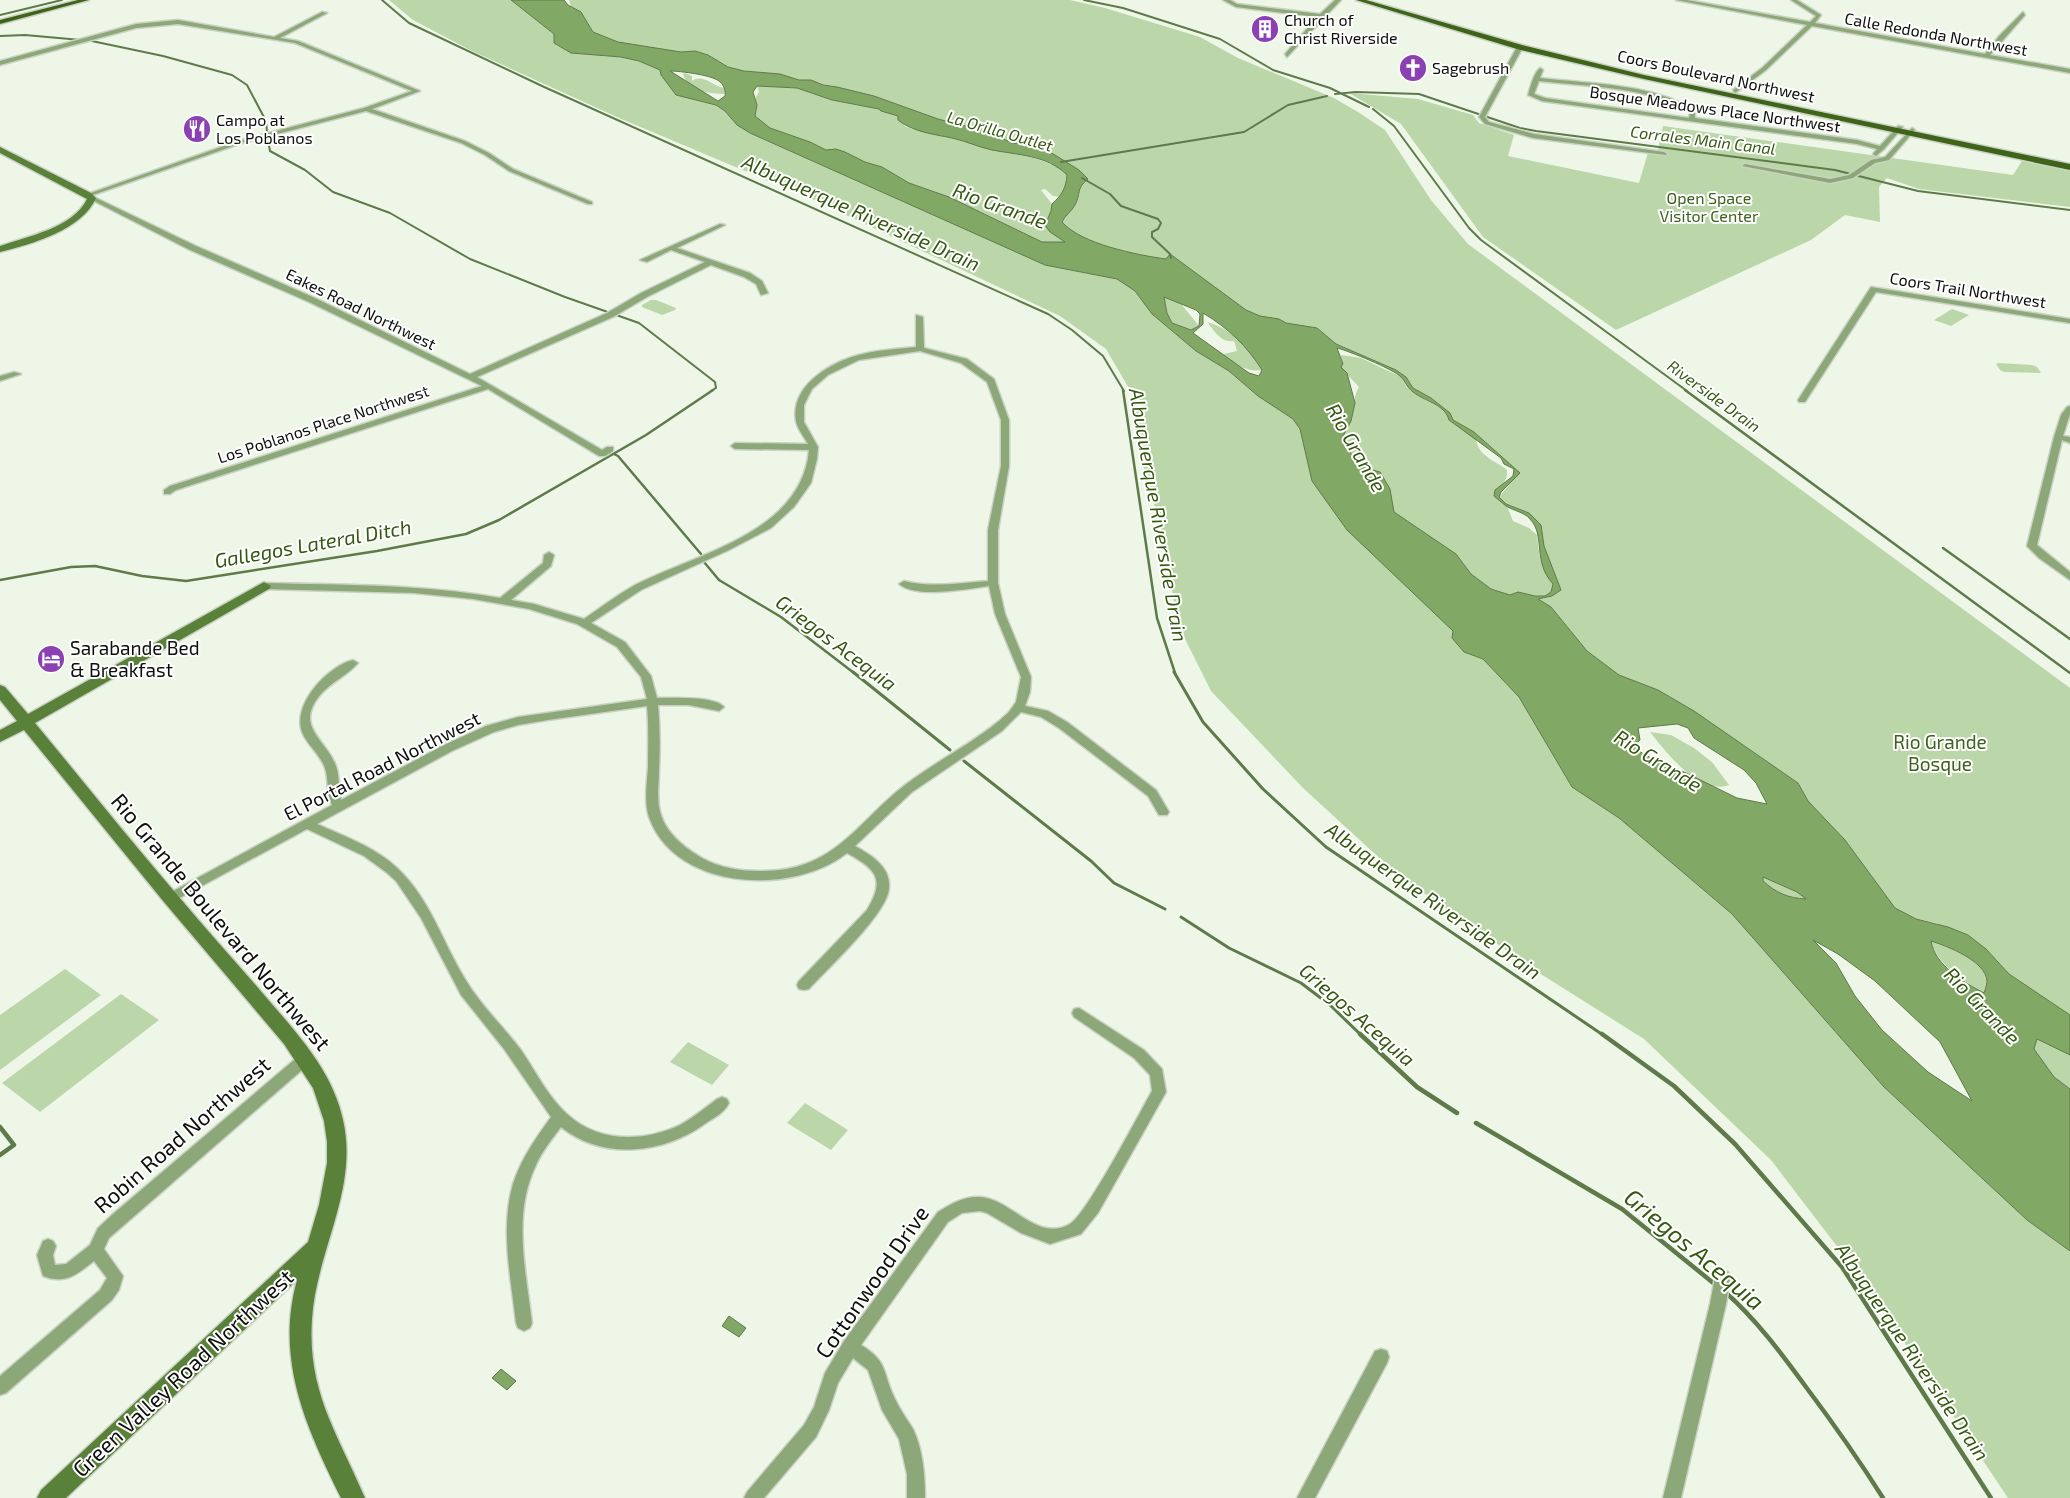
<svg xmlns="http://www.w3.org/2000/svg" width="2070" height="1498" font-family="'Exo 2',sans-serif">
  <rect width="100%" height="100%" fill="#eef7e7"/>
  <path fill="#bbd6a8" d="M389 0H511L554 34 571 53 621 57 639 61 660 70 661 75 676 95 716 105 725 111 737 125 750 133 1045 265 1117 279 1135 291 1152 314 1196 351 1229 371 1258 396 1293 419 1300 429 1312 481 1453 631 1452 638 1464 652 1483 659 1519 697 1572 787 1619 818 1732 914 1884 1087 2027 1220 2070 1251V1498H2008L1862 1279 1771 1160 1644 1039 1536 971 1398 875 1303 788 1211 691 1177 623 1165 542 1144 470 1134 397 1106 349 1060 316 814 200 619 118 472 51 413 20Z
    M569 0H1070L1105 8 1200 37 1238 58 1334 98 1358 112 1385 130 1431 200 1468 244 2070 688V1015L2009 974 1986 949 1936 923 1916 919 1895 908 1845 840 1808 801 1798 783 1694 711 1658 690 1619 675 1587 651 1551 607 1538 599 1545 598 1561 590 1544 546 1541 525 1529 513 1506 504 1499 497 1519 473 1474 432 1453 420 1450 413 1431 398 1413 388 1406 377 1396 370 1336 344 1317 328 1286 323 1279 319 1260 317 1246 310 1170 255 1166 259C1134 254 1084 246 1062 222L1066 214 1075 206 1081 184 1055 155 1026 144 1012 143 989 132 938 119 874 96 837 87 823 85 811 80H799L781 74 744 71 728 67 708 55 695 51 681 52 637 47 618 42 593 32C587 20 583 13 571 7Z
    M685 73 692 76V81C702 73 713 86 724 88L726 94C710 94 687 91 683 74Z
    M757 86 797 88 832 100 879 109 881 111 898 116 905 126 912 129 964 140 990 149 1030 156 1060 168 1067 175 1066 186 1059 197 1053 196 1045 189 1041 190 1052 204 1050 232 1066 242H1042L949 197 909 183 882 167 865 162 845 152 836 149 826 151 810 142 770 128 755 116 757 105 755 99 759 92Z
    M1349 93 1418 99 1473 115 1479 123 1514 135 1508 156 1639 183 1649 149 1658 150 1663 126 2013 175 2022 161 2070 171V207L1919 189 1887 178 1879 187 1880 222 1845 215 1811 240 1616 330 1483 237 1401 124Z
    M1164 296 1181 304 1199 326 1191 330 1172 323 1167 313Z
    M651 300H656L676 308 675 310 662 315 642 307V305Z
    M1952 309 1969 315 1951 326 1934 320Z
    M1207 322C1233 329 1248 348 1262 370 1247 373 1234 363 1223 354L1237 351 1234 341C1220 343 1215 331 1207 322Z
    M1341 355 1361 358 1401 377C1405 383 1406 388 1412 392 1424 401 1445 404 1449 420L1476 439C1478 456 1496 461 1507 470 1508 480 1502 485 1495 490L1494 496 1507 506 1513 521 1529 528 1537 535C1539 554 1540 570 1553 584L1551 592 1545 596 1510 595 1491 589 1471 574 1456 554 1394 512 1390 489 1361 467 1340 440C1344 433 1349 426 1351 418 1354 407 1353 397 1359 387L1340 367Z
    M1999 363 2032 365 2037 367 2041 373 2004 372 2000 370 1996 364Z
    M1650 732 1671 735 1694 748 1712 762 1729 785C1699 796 1666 752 1650 732Z
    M1763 877 1797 892 1807 899C1788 898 1777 894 1763 881Z
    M1930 940C1946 946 1986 961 1987 981 1987 985 1985 990 1984 993 1961 979 1940 967 1930 940Z
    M65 969 101 995 0 1070V1015Z
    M121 994 159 1020 40 1112 2 1083Z
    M2037 1039 2070 1055V1089L2054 1077 2034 1049Z
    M688 1042 729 1065 712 1085 670 1062Z
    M805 1103 848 1130 831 1150 787 1123Z"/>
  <path fill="#82a865" stroke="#5f7a4a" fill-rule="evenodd" d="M511 0H564L568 5 581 12 593 32 618 42 681 52 695 51 708 55 728 67 744 71 780 74 799 80H811L823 85 837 87 874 96 938 119 989 132 1012 143 1026 144 1043 149 1055 155 1079 170 1088 179C1076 188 1081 194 1075 205 1072 211 1065 215 1062 222 1081 244 1137 255 1166 259L1170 254 1246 310 1260 316 1279 319 1286 323 1317 328 1336 344 1396 370 1406 377 1413 388 1431 398 1450 413 1453 420 1474 432 1520 473 1501 492 1499 497 1506 504 1529 513 1541 525 1544 546 1561 590 1552 596 1538 599 1551 607 1587 651 1619 675 1658 690 1694 711 1798 783 1808 801 1845 840 1895 908 1916 919 1948 927 1968 935 1986 949 2009 974 2070 1015V1055L2037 1039 2034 1049 2054 1077 2070 1089V1251L2027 1220 1884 1087 1732 914 1619 818 1572 787 1519 697 1483 659 1464 652 1452 638 1453 631 1347 530 1312 481 1300 429 1293 419 1258 396 1229 371 1196 351 1152 314 1135 291 1117 279 1045 265 750 133 737 125 725 111 716 105 676 95 661 75 660 70 639 61 621 57 571 53 554 43V34ZM670 71C679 71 714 75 720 82 724 85 726 92 725 96L718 101ZM757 86 797 88 832 100 879 109 881 111 898 116V120C913 132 933 134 952 138 966 141 978 147 992 150 1018 155 1047 155 1067 175 1066 188 1062 195 1052 204L1051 211 1045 225 1050 232 1065 242H1042L949 197 909 183 882 167 865 162 845 152 836 149 826 150 810 142 770 128 755 116 757 105 753 92ZM1164 297 1196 310 1200 314 1199 326 1191 330 1172 323 1167 313ZM1203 313C1228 328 1247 346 1262 370L1259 376 1249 373 1193 333 1203 324ZM1337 348C1349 351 1393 369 1401 377 1406 382 1407 388 1413 392 1424 401 1445 404 1449 420L1501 458 1504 464 1514 469 1513 476 1495 490 1494 496C1498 499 1502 503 1506 506 1514 511 1524 512 1530 519 1546 536 1532 561 1553 584L1551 592 1545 596H1535L1518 592 1510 595 1491 589 1471 574 1456 554 1394 512 1390 489 1380 472 1361 467 1341 440 1351 421 1355 403 1347 373 1341 367 1343 364ZM1677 724 1688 728 1694 738 1744 770 1756 783 1767 804 1737 798 1678 769 1662 764 1642 753 1634 746 1640 740 1638 728ZM1763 877 1797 892 1806 899C1788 898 1776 893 1763 881ZM1813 940 1838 954 1875 981 1940 1042 1972 1101 1928 1072 1882 1030 1855 996 1836 963ZM1931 941C1947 946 1986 961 1987 981 1987 985 1985 990 1984 993 1963 982 1935 965 1931 941Z
    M729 1316 746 1328 739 1337 722 1326Z
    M501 1369 516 1381 507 1390 492 1378Z"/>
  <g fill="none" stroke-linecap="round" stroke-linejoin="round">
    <path stroke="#5f7a4a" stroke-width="2" d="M382 0 409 23 542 86 1048 314 1072 330 1103 356 1124 391
      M1084 0 1123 8 1220 39 1273 70 1330 88 1369 107
      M0 15 62 0
      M0 36 25 35 81 40
      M87 40 163 56 232 75 247 85 266 121 267 132
      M1335 94 1356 92 1419 94 1520 128 1536 131 1835 170 1918 191 2070 210
      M1373 109 1394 126 1469 228 1481 240 1687 391
      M267 135 270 151 305 170 333 192 390 213 470 259 565 297 639 323 715 382 716 388 711 391
      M1061 162 1244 132 1288 105 1327 96
      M1082 178 1110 194 1121 206 1158 219 1161 223 1158 229 1152 232V237L1170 254 1171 258"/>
    <path stroke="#5f7a4a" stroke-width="2.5" d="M1123 390 1157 618 1175 673
      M1685 390 2070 673
      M612 453 618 456 701 554
      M1943 548 2070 639
      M704 562 719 580 781 617 854 673
      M0 580 71 567 95 566 142 576 186 581 377 551 466 534 499 520 646 435 713 390"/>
    <path stroke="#5f7a4a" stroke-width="3" d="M853 672 950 750
      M1174 672 1203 722 1263 789 1326 847 1603 1035
      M964 761 1091 861 1114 883 1165 909
      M1181 917 1229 948 1301 983 1330 1005 1361 1035"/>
    <path stroke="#5f7a4a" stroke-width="4.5" d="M1360 1034 1417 1087 1457 1113
      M1602 1034 1674 1086 1735 1144 1842 1267 1991 1498
      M1476 1123 1622 1209 1717 1286
      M0 1127 14 1145 0 1155
      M1724 1291C1756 1319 1781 1353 1806 1387 1833 1423 1859 1460 1883 1498"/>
    <defs>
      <path id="street" d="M1223 0H1230L1237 4 1320 14 1335 0H1341L1287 57 1285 54 1317 17 1236 7Z
        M1676 0H1687L1810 22 1816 16 1791 0H1797L1821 15 1815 23 1985 54 2000 35 2023 12 2025 15 1990 55 2070 69V73L1812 26 1766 70 1735 93 1733 90 1762 68 1807 25Z
        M322 12 327 13 280 38 298 41 420 91 372 109 465 141 489 153 513 169 592 202V204H588L509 171 485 155 461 143 366 111 242 143 90 196 94 197 196 246 315 298 470 374 607 313 641 293 705 262 671 250 647 262 640 260 720 224 725 225 677 248 750 273 762 281 768 293 761 295 756 284 744 277 711 265 647 297 613 317 477 377 602 450 607 447H613V451L605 456H599L488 389 176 490 170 494H164V490L170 486 482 386 309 302 190 250 90 199V197L85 195 238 141 364 108 412 91 295 43 178 24 136 28 0 65V61L136 24 178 20 274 37Z
        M1520 45 1523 47 1485 117 1489 122 1534 134 1664 152 1667 154 1666 155 1533 138 1485 124 1479 117 1517 47Z
        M1540 68 1543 70 1540 78C1591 84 1650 83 1695 110V118L1857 140 1880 146 1898 126 1903 127 1884 149 1876 156 1873 154 1877 149 1857 144 1542 101 1528 95C1531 86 1533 74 1540 68ZM1539 81C1588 87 1646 86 1690 112L1689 118 1545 98 1534 94Z
        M1912 128 1915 130 1914 131 1889 160 1875 163 1853 178 1830 183 1742 166 1745 164 1830 179 1849 175 1871 160 1885 157Z
        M1871 287 2070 319V323L1876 292 1805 402H1799L1798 400Z
        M916 315 923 317 924 348 967 359 994 379 1009 420V466L998 530V583L1005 614 1031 677 1030 692 1025 706 1048 711 1067 722 1156 790 1169 812 1167 815H1159L1148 796 1059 728 1041 717 1021 712 1002 731 912 792 855 846C871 855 891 867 889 888 888 913 827 969 809 989L804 990 799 989 797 985 799 981 867 910C886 879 876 869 847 853 793 896 675 891 649 817 644 802 647 783 648 767 648 747 649 727 647 706L548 720 518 725 494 732 452 751 317 824C348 838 381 849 404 875 432 905 444 945 465 979 480 1005 503 1026 521 1050 536 1072 548 1097 567 1114 598 1143 644 1142 680 1125 693 1118 705 1108 717 1099L722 1097 727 1099 729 1103C725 1112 714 1118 706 1123 664 1154 603 1161 561 1127 552 1139 542 1151 536 1165 512 1214 526 1272 532 1323L530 1328 524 1331 518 1328 516 1323C511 1278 500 1229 513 1184 521 1159 536 1138 551 1117L504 1049 461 995 421 918 396 881 386 872 364 856 307 829 174 901H166L164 898 166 895 332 805C326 793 329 780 325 768 320 754 307 745 302 732 292 704 328 666 353 660L358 663C348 675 331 682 320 695 294 727 326 739 336 766 340 777 338 789 341 800L444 745 486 726 518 717 647 699 641 677 617 647 577 624 529 609 473 599 414 593 264 589 259 586 264 583C343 585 422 584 500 598L543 563 544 555 549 552 554 555 551 566 511 600 534 604 584 619C600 608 617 595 635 585 697 553 802 533 809 450L735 449 731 446 735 443 808 444C804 437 797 428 796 421 790 387 828 364 855 356 875 350 896 349 916 347ZM920 351 961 363 987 382 1001 420V466L988 530V581C959 583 932 588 904 581L899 584C916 599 967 589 989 586L995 614 1021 677 1016 702 1009 712 999 721C970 745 935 762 905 785 855 824 834 872 760 871 740 871 720 868 702 858 685 848 667 834 661 815 656 801 659 784 659 770 660 748 660 727 658 705H688L719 711 724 707C715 696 672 698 657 698L651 676 625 642 591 623 641 590 729 550 771 528 794 507 811 483 817 459 818 447 804 422V405L812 389 828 375 859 360Z
        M14 372 21 374 0 381V376Z
        M2070 406V414L2063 436 2070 437V443L2062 440 2037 545 2070 572V580L2039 558 2027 546 2054 437 2061 415 2067 407Z
        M1079 1008 1144 1050 1162 1069 1166 1092 1098 1213 1081 1234 1050 1244 1021 1233 987 1213 980 1211 962 1213 948 1222 861 1345C889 1362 882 1373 895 1399 900 1410 907 1419 913 1429 923 1450 925 1476 925 1498H907V1474L899 1439 882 1410 868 1370 853 1358 838 1383 829 1410 816 1437 764 1498H744L747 1492 804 1425 814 1407 825 1373 844 1341 938 1212C951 1204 964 1196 980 1197 1012 1199 1036 1243 1070 1224 1087 1214 1139 1114 1152 1091L1150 1075 1134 1058 1074 1017 1072 1013 1074 1009Z
        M305 1053 310 1055 312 1059 310 1063 109 1238 104 1249 123 1276 119 1290 112 1300 6 1393 0 1395V1376L100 1290 107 1278 94 1261C77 1274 66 1285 43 1276L37 1255 43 1241 48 1239 53 1241 56 1246 53 1255 55 1265 66 1264 90 1245 98 1228 113 1214 300 1055Z
        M1722 1270 1728 1272 1730 1277 1726 1304 1681 1498H1663L1710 1304 1716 1272Z
        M1381 1349 1387 1351 1389 1357 1387 1363 1315 1498H1297L1375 1351Z"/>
      <path id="secondary" d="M0 147 91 193 96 198C82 230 32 244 0 252V246C28 236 73 228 87 199L0 153Z
        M264 582 271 586 269 589 35 723C83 781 130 840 179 897 205 928 232 958 259 989 292 1028 332 1068 343 1120 359 1189 316 1252 312 1319 307 1392 338 1434 365 1498H341C306 1427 275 1360 297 1280L66 1498H37L41 1490 308 1242 319 1205 327 1163V1142L324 1121 313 1088 284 1044 164 902 24 730 0 742V730L17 721 0 700V685L5 687 28 714Z"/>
      <path id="primary" d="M78 0H89L0 24V20Z
        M1356 0H1366L1522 45 1644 75 2070 164V170L1644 79 1517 49Z"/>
    </defs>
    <use href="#street" stroke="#cad2c4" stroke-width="3"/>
    <use href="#secondary" stroke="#cad2c4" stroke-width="3"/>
    <use href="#primary" stroke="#cad2c4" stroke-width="3"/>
    <use href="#street" fill="#8ca778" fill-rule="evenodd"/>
    <use href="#secondary" fill="#5a8139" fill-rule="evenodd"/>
    <use href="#primary" fill="#3e6319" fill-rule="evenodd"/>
  </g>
  <defs>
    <symbol id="building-disc" viewBox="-11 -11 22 22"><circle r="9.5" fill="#8c41b3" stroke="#fff"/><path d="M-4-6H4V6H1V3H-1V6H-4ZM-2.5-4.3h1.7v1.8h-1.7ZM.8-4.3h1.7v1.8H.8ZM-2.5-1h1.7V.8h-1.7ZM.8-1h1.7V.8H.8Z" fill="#fff"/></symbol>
    <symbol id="church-disc" viewBox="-11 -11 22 22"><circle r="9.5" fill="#8c41b3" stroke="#fff"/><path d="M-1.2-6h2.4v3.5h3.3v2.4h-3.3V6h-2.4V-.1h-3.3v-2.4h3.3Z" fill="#fff"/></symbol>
    <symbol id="restaurant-disc" viewBox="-11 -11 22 22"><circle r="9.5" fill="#8c41b3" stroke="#fff"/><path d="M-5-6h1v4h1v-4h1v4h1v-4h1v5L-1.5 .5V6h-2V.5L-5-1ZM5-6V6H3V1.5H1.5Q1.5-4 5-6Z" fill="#fff"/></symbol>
    <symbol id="hotel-disc" viewBox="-11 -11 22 22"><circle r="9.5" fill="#8c41b3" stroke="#fff"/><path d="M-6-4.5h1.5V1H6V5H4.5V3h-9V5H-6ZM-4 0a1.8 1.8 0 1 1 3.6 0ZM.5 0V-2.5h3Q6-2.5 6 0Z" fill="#fff"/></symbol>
  </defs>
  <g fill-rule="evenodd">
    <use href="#building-disc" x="1249" y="13" width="32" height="32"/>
    <use href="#church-disc" x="1397" y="52" width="32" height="32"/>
    <use href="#restaurant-disc" x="181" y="113" width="32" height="32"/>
    <use href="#hotel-disc" x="35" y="643" width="32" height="32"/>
  </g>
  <g text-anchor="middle" stroke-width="4" stroke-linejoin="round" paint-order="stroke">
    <g font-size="16" fill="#0c0f0a" stroke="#fff" text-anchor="start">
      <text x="1284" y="26">Church of<tspan x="1284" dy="18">Christ Riverside</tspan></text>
      <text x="1432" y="74">Sagebrush</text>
      <text x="216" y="126">Campo at<tspan x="216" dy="18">Los Poblanos</tspan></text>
    </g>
    <g font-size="16" fill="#0c0f0a" stroke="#fff">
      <text transform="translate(1936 34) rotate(10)" y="6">Calle Redonda Northwest</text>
      <text transform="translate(1716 76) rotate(12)" y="6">Coors Boulevard Northwest</text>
      <text transform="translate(1715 109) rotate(8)" y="6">Bosque Meadows Place Northwest</text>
      <text transform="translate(1968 290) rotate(9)" y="6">Coors Trail Northwest</text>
      <text transform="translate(361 309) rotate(26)" y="6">Eakes Road Northwest</text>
      <text transform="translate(323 424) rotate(-18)" y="6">Los Poblanos Place Northwest</text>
    </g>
    <g font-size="16" font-style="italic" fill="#355810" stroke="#fff">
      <text transform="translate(1000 131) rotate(16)" y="6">La Orilla Outlet</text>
      <text transform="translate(1703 140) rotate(7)" y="6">Corrales Main Canal</text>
      <text transform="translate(1714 396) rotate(36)" y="6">Riverside Drain</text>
    </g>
    <g font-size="16" fill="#3e611c" stroke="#fff">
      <text x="1709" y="204">Open Space<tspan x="1709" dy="18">Visitor Center</tspan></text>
    </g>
    <g font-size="19" fill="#0c0f0a" stroke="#fff" text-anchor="start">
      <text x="70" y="655">Sarabande Bed<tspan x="70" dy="22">&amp; Breakfast</tspan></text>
    </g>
    <g font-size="19" fill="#3e611c" stroke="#fff">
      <text x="1940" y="749">Rio Grande<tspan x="1940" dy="22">Bosque</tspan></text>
    </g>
    <g font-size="19" fill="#0c0f0a" stroke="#fff">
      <text transform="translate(382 766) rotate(-27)" y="7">El Portal Road Northwest</text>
    </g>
    <g font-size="20" font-style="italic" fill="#355810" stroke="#fff">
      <text transform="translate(1000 206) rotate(20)" y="7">Rio Grande</text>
      <text transform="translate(861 213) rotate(24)" y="7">Albuquerque Riverside Drain</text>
      <text transform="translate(1356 448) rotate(60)" y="7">Rio Grande</text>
      <text transform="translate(1158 515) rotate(80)" y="7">Albuquerque Riverside Drain</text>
      <text transform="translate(313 544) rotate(-10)" y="7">Gallegos Lateral Ditch</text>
      <text transform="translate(836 643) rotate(37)" y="7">Griegos Acequia</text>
      <text transform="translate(1658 761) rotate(32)" y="7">Rio Grande</text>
      <text transform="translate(1433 901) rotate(35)" y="7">Albuquerque Riverside Drain</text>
      <text transform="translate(1982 1006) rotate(46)" y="7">Rio Grande</text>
      <text transform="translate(1357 1015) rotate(41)" y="7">Griegos Acequia</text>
      <text transform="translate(1912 1352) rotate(56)" y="7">Albuquerque Riverside Drain</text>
    </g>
    <g font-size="22" fill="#0c0f0a" stroke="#fff">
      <text transform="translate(221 922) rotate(50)" y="8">Rio Grande Boulevard Northwest</text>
      <text transform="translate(182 1135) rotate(-41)" y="8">Robin Road Northwest</text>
      <text transform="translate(872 1282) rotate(-55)" y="8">Cottonwood Drive</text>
      <text transform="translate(183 1373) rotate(-43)" y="8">Green Valley Road Northwest</text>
    </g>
    <g font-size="24" font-style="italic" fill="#355810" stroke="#fff">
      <text transform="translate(1694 1250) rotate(40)" y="8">Griegos Acequia</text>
    </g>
  </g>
</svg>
